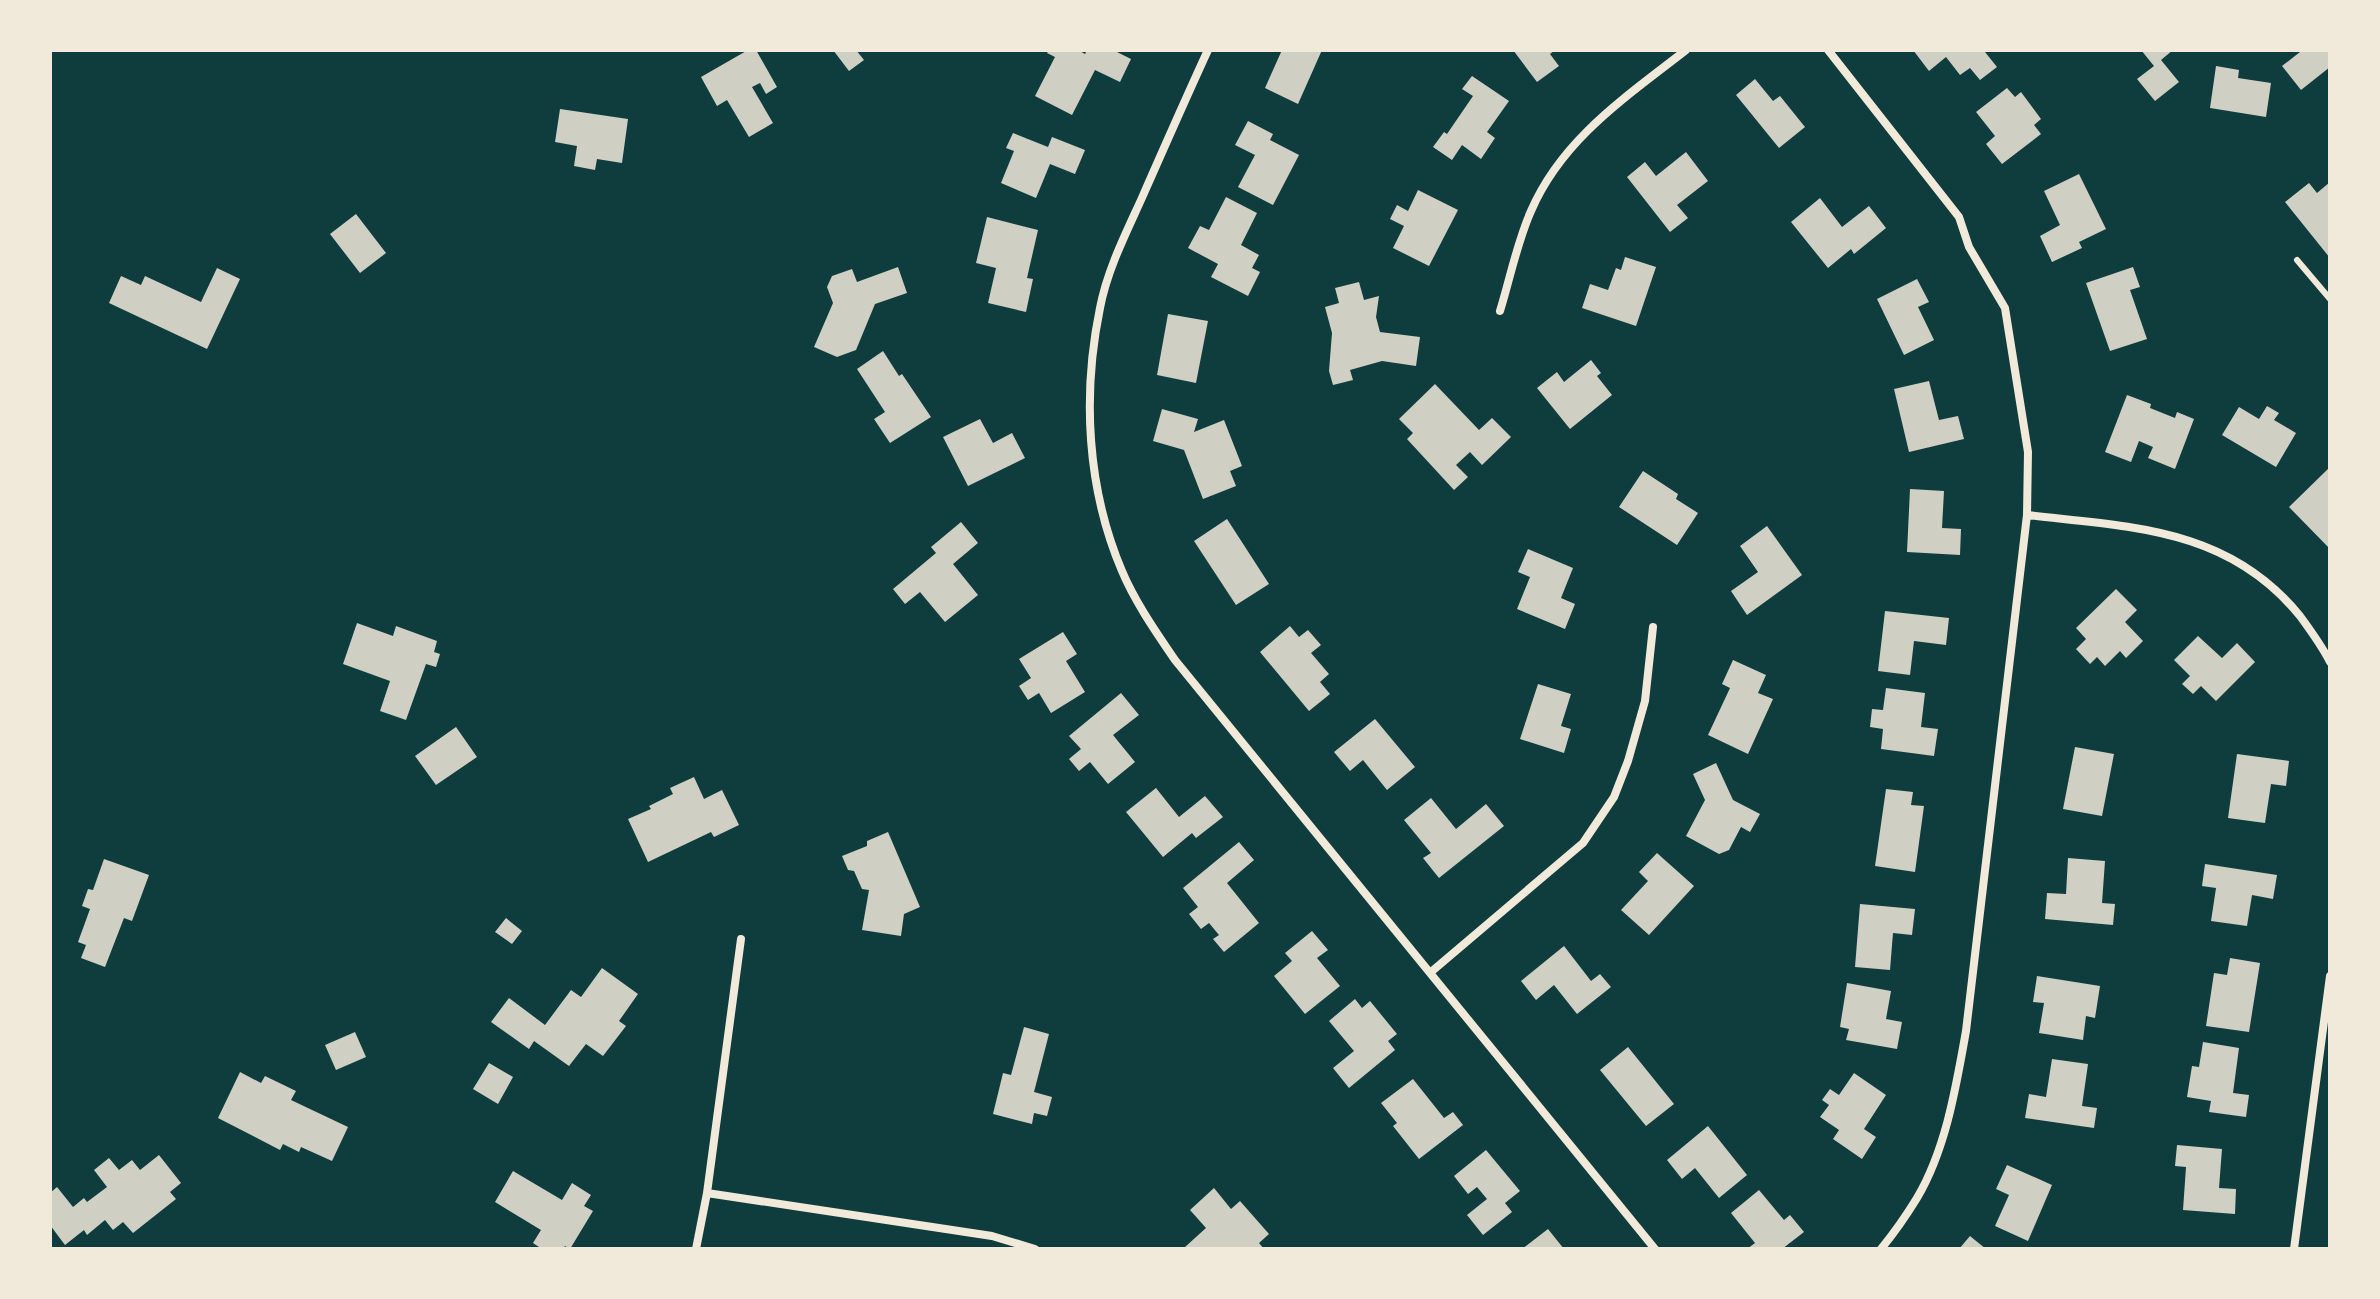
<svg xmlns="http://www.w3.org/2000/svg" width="2380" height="1299" font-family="Roboto,sans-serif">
  <rect width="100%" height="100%" fill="#0f3d3e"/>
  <path fill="#cfcfc3" d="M748 50H756L777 87 766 94 760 83 752 87 773 123 749 137 727 100 717 106 701 77Z
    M833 50H856L864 60 849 71Z
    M1049 50H1078L1085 54 1087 50H1113L1131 59 1120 82 1095 70 1072 115 1035 96 1055 57 1047 53Z
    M1282 50H1322L1298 104 1265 88Z
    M1513 50H1555L1550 54 1559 66 1537 82Z
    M1913 50H1988L1985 52 1997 67 1980 80 1970 68 1960 75 1946 57 1929 71Z
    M2141 50H2173L2161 60 2179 82 2155 101 2137 79 2154 66Z
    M2298 50H2330V67L2301 90 2282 66 2300 52Z
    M2216 66 2239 70 2238 78 2271 83 2266 117 2210 108Z
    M1472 76 1509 101 1487 132 1495 138 1481 159 1462 145 1452 160 1433 147 1444 132 1447 134 1473 96 1462 89Z
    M1755 79 1773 101 1780 96 1805 127 1779 148 1736 95Z
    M2007 88 2015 97 2021 92 2041 119 2034 125 2041 134 2002 164 1986 144 1995 136 1976 112Z
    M560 109 628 119 622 163 597 159 595 170 574 166 577 146 555 142Z
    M1248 121 1273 134 1270 140 1299 155 1273 205 1238 187 1255 155 1235 145Z
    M1013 133 1048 147 1052 137 1085 150 1075 174 1050 164 1036 198 1001 183 1014 151 1006 148Z
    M1686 152 1708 181 1677 205 1688 218 1670 232 1627 177 1645 162 1656 176Z
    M2079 174 2106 229 2079 242 2082 248 2052 262 2040 236 2060 225 2044 191Z
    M2330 182V258L2285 202 2309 183 2317 193Z
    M1418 190 1458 210 1429 266 1393 248 1404 226 1390 219 1397 205 1408 211Z
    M1226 197 1257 213 1241 245 1259 255 1252 268 1260 272 1248 296 1211 277 1218 264 1188 248 1200 226 1209 230Z
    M1820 198 1842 227 1869 206 1886 228 1854 254 1851 249 1828 268 1791 222Z
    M356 214 386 253 360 273 330 234Z
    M987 217 1038 230 1027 278 1033 279 1026 312 988 303 996 268 976 263Z
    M1625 257 1656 267 1636 326 1582 308 1590 284 1608 290 1616 268 1621 270Z
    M898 267 907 293 875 304 856 350 837 357 814 347 833 303 827 287 832 276 852 269 857 282Z
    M2133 267 2140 287 2130 290 2147 339 2110 351 2086 283Z
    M217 268 240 279 207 349 109 303 121 276 141 285 145 276 201 302Z
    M1917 279 1929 302 1918 307 1934 340 1904 355 1877 299Z
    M1359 282 1364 300 1379 296 1376 317 1380 332 1420 337 1416 366 1382 361 1350 370 1353 380 1333 385 1329 371 1332 333 1325 307 1339 303 1335 288Z
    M1168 314 1208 321 1196 383 1157 375Z
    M883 351 899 376 902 374 931 417 890 443 874 419 885 412 857 369Z
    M1591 360 1601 373 1597 376 1612 395 1570 429 1537 388 1557 372 1564 382Z
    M1929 381 1939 420 1958 416 1964 439 1909 452 1894 389Z
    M1435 384 1479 430 1492 418 1511 437 1482 465 1470 452 1456 465 1468 477 1454 490 1407 439 1413 433 1399 419Z
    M2127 395 2151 404 2150 408 2175 418 2177 412 2194 419 2175 469 2148 458 2153 447 2139 441 2131 462 2105 452Z
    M2267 406 2279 413 2274 420 2296 433 2276 467 2222 435 2239 407 2259 419Z
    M1162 409 1198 419 1194 432 1224 420 1242 466 1230 471 1236 486 1203 499 1184 450 1153 441Z
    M980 419 993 443 1012 433 1025 458 968 486 943 437Z
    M2330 467V549L2289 507Z
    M1643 471 1678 494 1676 499 1698 513 1677 545 1619 507Z
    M1910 489 1944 491 1942 528 1961 529 1960 555 1907 552Z
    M1227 519 1269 584 1236 605 1194 541Z
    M961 522 978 543 953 564 978 595 945 622 920 592 905 604 893 589 936 553 931 547Z
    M1767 526 1802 575 1747 615 1731 591 1758 572 1740 546Z
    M1528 549 1573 568 1561 598 1575 604 1565 629 1517 609 1530 577 1518 572Z
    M2116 589 2137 610 2125 622 2143 641 2126 658 2120 651 2105 666 2097 657 2090 664 2076 649 2086 639 2076 628Z
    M1885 611 1949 618 1946 645 1914 641 1910 675 1878 671Z
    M357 623 393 636 396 626 437 641 434 652 440 654 436 667 426 664 406 720 380 711 390 681 343 664Z
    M1290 626 1299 637 1308 630 1321 645 1311 653 1329 674 1320 682 1330 694 1309 711 1260 652Z
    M1063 632 1077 654 1066 661 1085 692 1051 713 1039 693 1028 700 1019 686 1031 678 1019 659Z
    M2198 636 2222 658 2237 643 2255 662 2216 701 2201 686 2193 694 2182 684 2190 676 2174 660Z
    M1733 660 1766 675 1758 693 1773 699 1748 754 1708 735 1730 688 1722 684Z
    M1538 684 1571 694 1561 726 1571 729 1564 753 1520 739Z
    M1886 688 1925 693 1921 727 1938 729 1934 756 1881 749 1883 729 1870 727 1872 709 1883 710Z
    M1121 693 1139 715 1113 735 1135 762 1108 784 1090 762 1079 771 1069 759 1081 749 1069 736Z
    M1375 719 1415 767 1387 790 1363 760 1350 771 1334 752Z
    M456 727 477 757 436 785 415 756Z
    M2075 747 2114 754 2102 816 2063 809Z
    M2237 754 2289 761 2286 786 2271 784 2265 823 2228 818Z
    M1716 763 1733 800 1760 814 1750 832 1741 827 1729 850 1719 854 1686 836 1705 800 1693 774Z
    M694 777 704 799 722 790 739 825 714 837 711 832 648 862 628 819 651 809 649 806 673 794 670 788Z
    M1156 788 1179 817 1205 796 1223 817 1196 838 1192 833 1163 857 1126 812Z
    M1886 789 1913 792 1911 805 1924 806 1915 872 1875 866Z
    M1431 798 1456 829 1486 804 1504 826 1439 878 1423 858 1431 853 1404 820Z
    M888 832 920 907 904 914 901 936 862 930 869 890 862 889 854 871 848 870 842 856 867 846V841Z
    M1239 842 1254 860 1227 883 1259 923 1224 952 1213 939 1219 935 1209 923 1201 929 1189 914 1198 907 1183 888Z
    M1657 853 1694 886 1649 935 1621 910 1648 881 1639 872Z
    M2068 858 2105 861 2102 903 2115 904 2113 925 2045 919 2047 893 2066 894Z
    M104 859 149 875 132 921 124 918 105 967 81 958 86 945 78 942 90 909 82 906 88 889 93 890Z
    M2205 864 2277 875 2273 899 2252 895 2247 926 2211 921 2216 888 2202 886Z
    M1860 904 1915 909 1912 935 1893 933 1890 970 1855 967Z
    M506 918 522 931 512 944 495 932Z
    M1312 931 1328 950 1317 958 1340 986 1305 1014 1274 976 1292 961 1285 953Z
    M1564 946 1591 981 1600 974 1611 987 1577 1014 1554 985 1536 1000 1521 981Z
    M2230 958 2260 963 2249 1032 2206 1026 2214 973 2227 975Z
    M602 968 638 994 619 1021 626 1026 603 1056 586 1044 569 1066 534 1041 529 1049 491 1022 509 998 545 1025 571 990 581 997Z
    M2037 976 2100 986 2095 1018 2086 1016 2083 1040 2039 1033 2044 1003 2033 1002Z
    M1847 983 1891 991 1886 1019 1902 1022 1897 1049 1846 1040 1849 1029 1840 1027Z
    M1355 999 1362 1008 1370 1001 1397 1034 1388 1041 1395 1050 1349 1088 1333 1068 1354 1051 1329 1021Z
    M1024 1027 1049 1034 1034 1092 1052 1097 1047 1116 1034 1113 1032 1124 993 1114 1003 1073 1011 1075Z
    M355 1032 366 1057 336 1070 325 1045Z
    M2203 1042 2239 1048 2233 1093 2249 1095 2246 1117 2209 1112 2211 1101 2187 1097 2192 1066 2199 1067Z
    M1628 1047 1674 1104 1646 1126 1600 1070Z
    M2052 1059 2088 1064 2082 1106 2097 1108 2094 1128 2025 1118 2029 1094 2046 1097Z
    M489 1063 513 1077 498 1104 473 1089Z
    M240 1072 261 1083 265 1076 296 1091 291 1100 348 1127 332 1161 301 1147 299 1152 283 1144 280 1150 218 1118Z
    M1854 1073 1886 1095 1864 1129 1876 1137 1862 1159 1833 1139 1839 1130 1820 1117 1829 1105 1822 1100 1830 1089 1839 1095Z
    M1413 1079 1444 1118 1453 1112 1463 1125 1419 1159 1393 1126 1397 1123 1381 1103Z
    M1708 1126 1747 1175 1719 1198 1695 1168 1682 1179 1667 1160Z
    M2177 1145 2222 1149 2219 1188 2236 1189 2235 1214 2183 1210 2186 1167 2175 1166Z
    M1486 1150 1520 1191 1505 1203 1512 1212 1483 1235 1467 1215 1487 1199 1477 1187 1468 1194 1454 1176Z
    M159 1155 181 1183 170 1192 176 1199 133 1233 123 1222 113 1230 105 1220 87 1235 84 1230 65 1245 50 1225V1193L57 1187 73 1207 84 1198 87 1202 107 1187 94 1170 109 1158 119 1170 132 1160 140 1170Z
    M2007 1165 2052 1185 2028 1241 1995 1226 2009 1195 1996 1189Z
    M513 1171 562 1200 572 1183 591 1195 584 1206 593 1211 570 1249 565 1246 563 1249H542L533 1243 541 1230 495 1202Z
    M1214 1188 1231 1209 1240 1201 1269 1234 1259 1243 1264 1249H1186L1185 1247 1206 1228 1190 1210Z
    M1759 1190 1784 1220 1790 1215 1804 1232 1782 1249H1747L1755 1243 1731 1213Z
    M1548 1229 1564 1249H1522Z
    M1970 1236 1986 1249H1959Z"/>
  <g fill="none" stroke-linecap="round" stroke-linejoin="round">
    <path stroke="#f1e9da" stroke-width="6" d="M2297 260 2330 299"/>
    <path stroke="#f1e9da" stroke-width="8" d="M1208 50C1185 100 1163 150 1141 200 1125 235 1107 271 1100 308 1082 395 1087 489 1122 571 1135 602 1156 632 1175 660L1655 1249
      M1828 50 1959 217 1969 247 2005 308 2028 452 2027 515 1966 1031C1956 1087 1946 1149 1917 1198 1906 1216 1894 1233 1881 1249
      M1500 311C1510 279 1517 242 1531 211 1562 139 1626 97 1686 50
      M2027 515C2130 527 2228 527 2300 616 2311 631 2322 646 2330 662
      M1431 972 1583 843 1614 797 1628 761 1645 701 1653 627
      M707 1193 992 1236 1035 1249
      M696 1249 707 1193 741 939
      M2294 1249 2330 976"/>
  </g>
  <rect width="2380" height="1299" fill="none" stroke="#f1e9da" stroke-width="104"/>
</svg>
